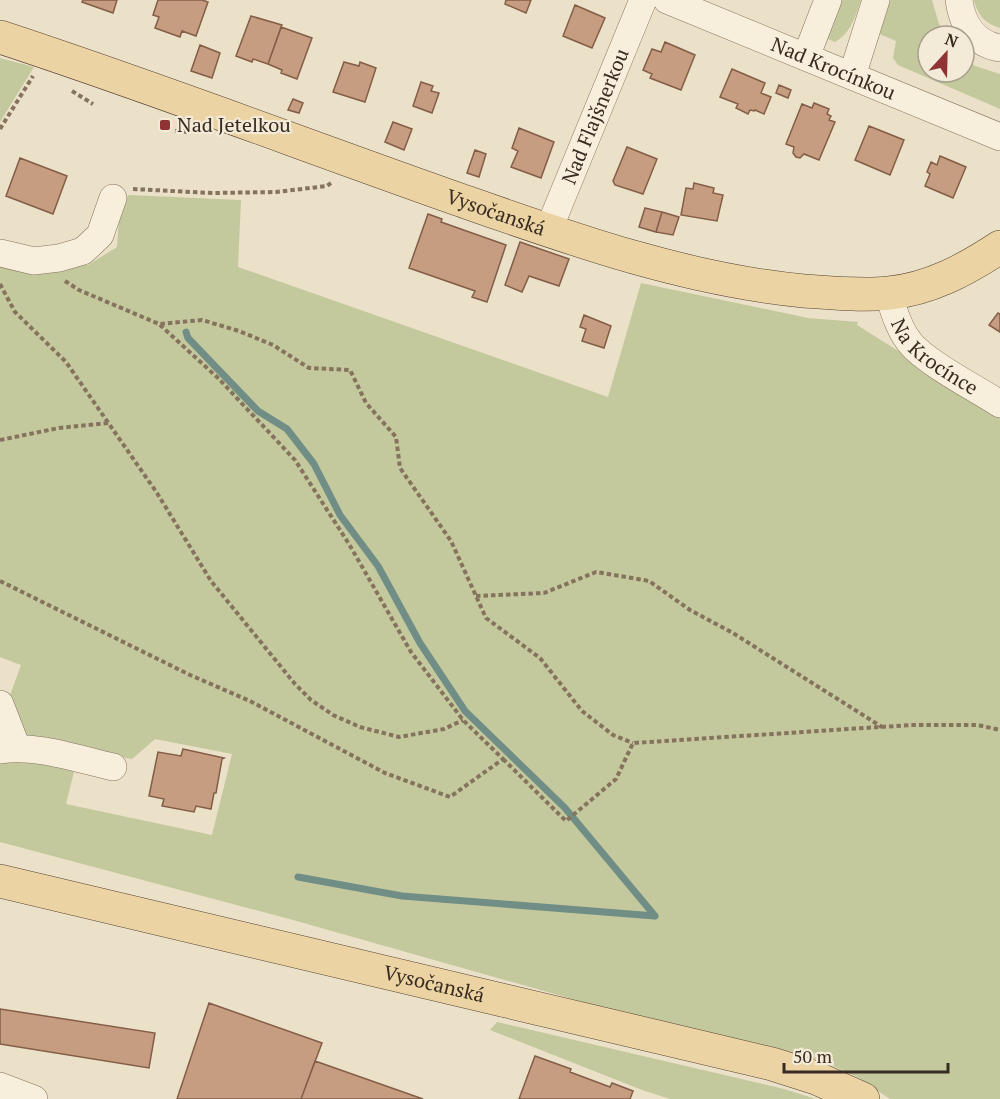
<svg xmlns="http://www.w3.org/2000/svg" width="1000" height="1099" font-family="'PT Serif',serif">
  <rect width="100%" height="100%" fill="#ebe0c8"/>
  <path fill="#c4c99d" d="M836 0H861C855 17 851 33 835 42L828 39 824 33Z
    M888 0H932L939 24 946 36H928V72H964V57L975 66 1000 74V109L898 65 893 58 896 41 877 33Z
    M974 0H1000V28C985 23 978 16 974 0Z
    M0 58 34 67 0 122Z
    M129 195 241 200 238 267 608 397 641 283 808 318 858 322 857 325 1000 415V1099H890L859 1078 827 1063 791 1052 597 1006 293 920 0 842V758L76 764 66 804 212 835 232 754 155 739 132 759 29 741 9 698 21 665 0 657V259L30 265H88L117 247 120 205Z
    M497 1022 784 1089 816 1099H670L642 1090 490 1030Z"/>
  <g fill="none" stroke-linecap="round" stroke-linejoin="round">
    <path stroke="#708e86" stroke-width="7" d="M186 332 188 338 258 411 287 429 314 464 340 515 378 566 420 643 465 711 565 808 655 916
      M298 877 402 896 655 916"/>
  </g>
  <path fill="#c69d81" stroke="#835d46" stroke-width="1.5" d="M83 0H117L113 13 82 2Z
    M158 0H202L208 2 196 36 182 31 180 37 155 28 159 17 153 15Z
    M506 0H531L526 13 505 4Z
    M575 5 605 18 592 48 563 36Z
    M251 16 282 25 268 64 253 59 252 62 236 56Z
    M281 27 312 38 297 79 281 73 282 70 268 64Z
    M665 42 695 55 681 90 650 78 652 74 643 70 652 49 661 52Z
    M200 45 220 53 212 78 191 71Z
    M344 62 359 66 360 62 376 68 365 102 333 92Z
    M732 69 765 83 761 93 771 97 764 114 755 110 754 111 750 110 748 114 736 108 738 104 720 97Z
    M421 82 433 86 431 91 439 93 432 113 413 106Z
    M779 85 791 90 788 98 776 93Z
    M293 99 303 103 299 113 288 110Z
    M814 103 829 109 827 114 831 116 829 120 835 122 819 160 804 154 800 158 796 157 793 153 794 147 786 144 802 104 812 108Z
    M393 122 412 129 404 150 385 142Z
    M869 126 904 140 890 175 855 160Z
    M519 128 554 142 541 178 511 167 518 151 512 148Z
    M627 147 657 159 643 194 615 185 613 181Z
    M475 150 486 154 479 177 467 173Z
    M940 156 966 167 953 198 925 186 930 174 927 172 931 162 937 165Z
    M20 158 67 176 53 214 6 196Z
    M694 183 714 188 713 193 723 195 717 221 681 215 686 188 693 189Z
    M645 208 662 212 656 232 639 227Z
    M662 212 679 217 673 235 656 232Z
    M428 214 442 219 441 222 506 245 487 302 472 297 475 291 409 268Z
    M520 242 569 259 559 286 529 276 522 292 505 285Z
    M998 313 1000 314V332L989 325Z
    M584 315 611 326 604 348 582 341 586 329 580 327Z
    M183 749 224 758 222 759 216 793H214L211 809 196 806 194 812 162 806 164 799 149 796 158 752 181 756Z
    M209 1003 322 1043 301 1099H177Z
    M0 1009 155 1033 149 1068 0 1044Z
    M535 1056 571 1069 570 1072 610 1087 612 1083 633 1091 630 1099H519Z
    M315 1061 423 1099H301Z"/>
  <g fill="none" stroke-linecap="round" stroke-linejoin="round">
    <defs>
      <g id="minor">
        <path id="s1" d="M667 0 1000 137"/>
        <path d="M959 0C962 24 975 44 1000 48"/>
        <path d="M806 57 828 0"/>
        <path d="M852 76 876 0"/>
        <path id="s2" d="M548 231 643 0"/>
        <path d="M0 253 34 261 59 258 83 251 100 235 113 198"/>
        <path id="s3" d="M888 293C894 311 899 330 911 344 927 363 977 389 1000 404"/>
        <path d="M0 704 17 748"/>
        <path d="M0 750C37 744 77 759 113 767"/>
        <path d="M0 1086 34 1099"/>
      </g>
      <g id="major">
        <path id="s4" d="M0 37C156 88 309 147 463 201 574 240 687 280 804 291 832 293 862 296 889 293 930 289 965 270 1000 247"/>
        <path id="s5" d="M0 881 772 1064 816 1078 863 1099"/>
      </g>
    </defs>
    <use href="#minor" stroke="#86735e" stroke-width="28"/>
    <use href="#major" stroke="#544132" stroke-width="34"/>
    <path stroke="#86735e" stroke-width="4" stroke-dasharray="4.5 3" stroke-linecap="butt" d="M72 91 93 104
      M0 129 33 76
      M175 131 188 132
      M133 189 212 193 276 192 327 186 331 183
      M65 281 79 290 159 324 202 320 239 331 273 345 309 368 350 370 366 403 396 437 400 468 451 541 486 618 540 658 582 711 613 735 633 743
      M0 284 15 312 66 362 157 493 211 581 295 684 311 700 333 715 360 727 399 737 444 729 463 720
      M0 440 59 428 109 423
      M0 581 190 675 250 701 385 773 450 797 503 759 463 720 411 652 349 544 295 460 218 378 159 324
      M476 596 544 593 596 572 649 581 690 610 733 633 882 727
      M503 759 566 821 616 779 633 743 911 725H978L1000 730"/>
    <use href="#minor" stroke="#f7eedb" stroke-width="27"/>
    <use href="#major" stroke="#ebd3a3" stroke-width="33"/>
  </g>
  <rect fill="#903335" stroke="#f3ebd7" stroke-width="2" x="159" y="119" width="12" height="12" rx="3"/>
  <g text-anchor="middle" stroke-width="4.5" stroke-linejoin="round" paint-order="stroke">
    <g font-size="20" fill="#382b21" stroke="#f3ebd7">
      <text dy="7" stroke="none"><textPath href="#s1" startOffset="180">Nad Krocínkou</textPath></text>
      <text dy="7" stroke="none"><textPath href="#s2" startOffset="124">Nad Flajšnerkou</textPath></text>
      <text dy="7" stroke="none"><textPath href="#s4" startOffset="526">Vysočanská</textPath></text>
      <text dy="7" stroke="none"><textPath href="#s3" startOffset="82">Na Krocínce</textPath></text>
      <text dy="7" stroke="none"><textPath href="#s5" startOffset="446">Vysočanská</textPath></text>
    </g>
    <g font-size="20" fill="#382b21" stroke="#f3ebd7" text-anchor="start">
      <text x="177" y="132">Nad Jetelkou</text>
    </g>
  </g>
  <g transform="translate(946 54) rotate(22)"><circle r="28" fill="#f3ebd7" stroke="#a89e8e" stroke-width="1.5"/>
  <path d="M0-4.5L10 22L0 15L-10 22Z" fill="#903335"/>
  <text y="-9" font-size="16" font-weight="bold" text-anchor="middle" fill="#382b21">N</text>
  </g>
  <path d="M784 1063v9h164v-9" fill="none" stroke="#382b21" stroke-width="3"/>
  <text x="793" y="1063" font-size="18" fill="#382b21" stroke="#f3ebd7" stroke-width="4.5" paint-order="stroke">50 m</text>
</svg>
